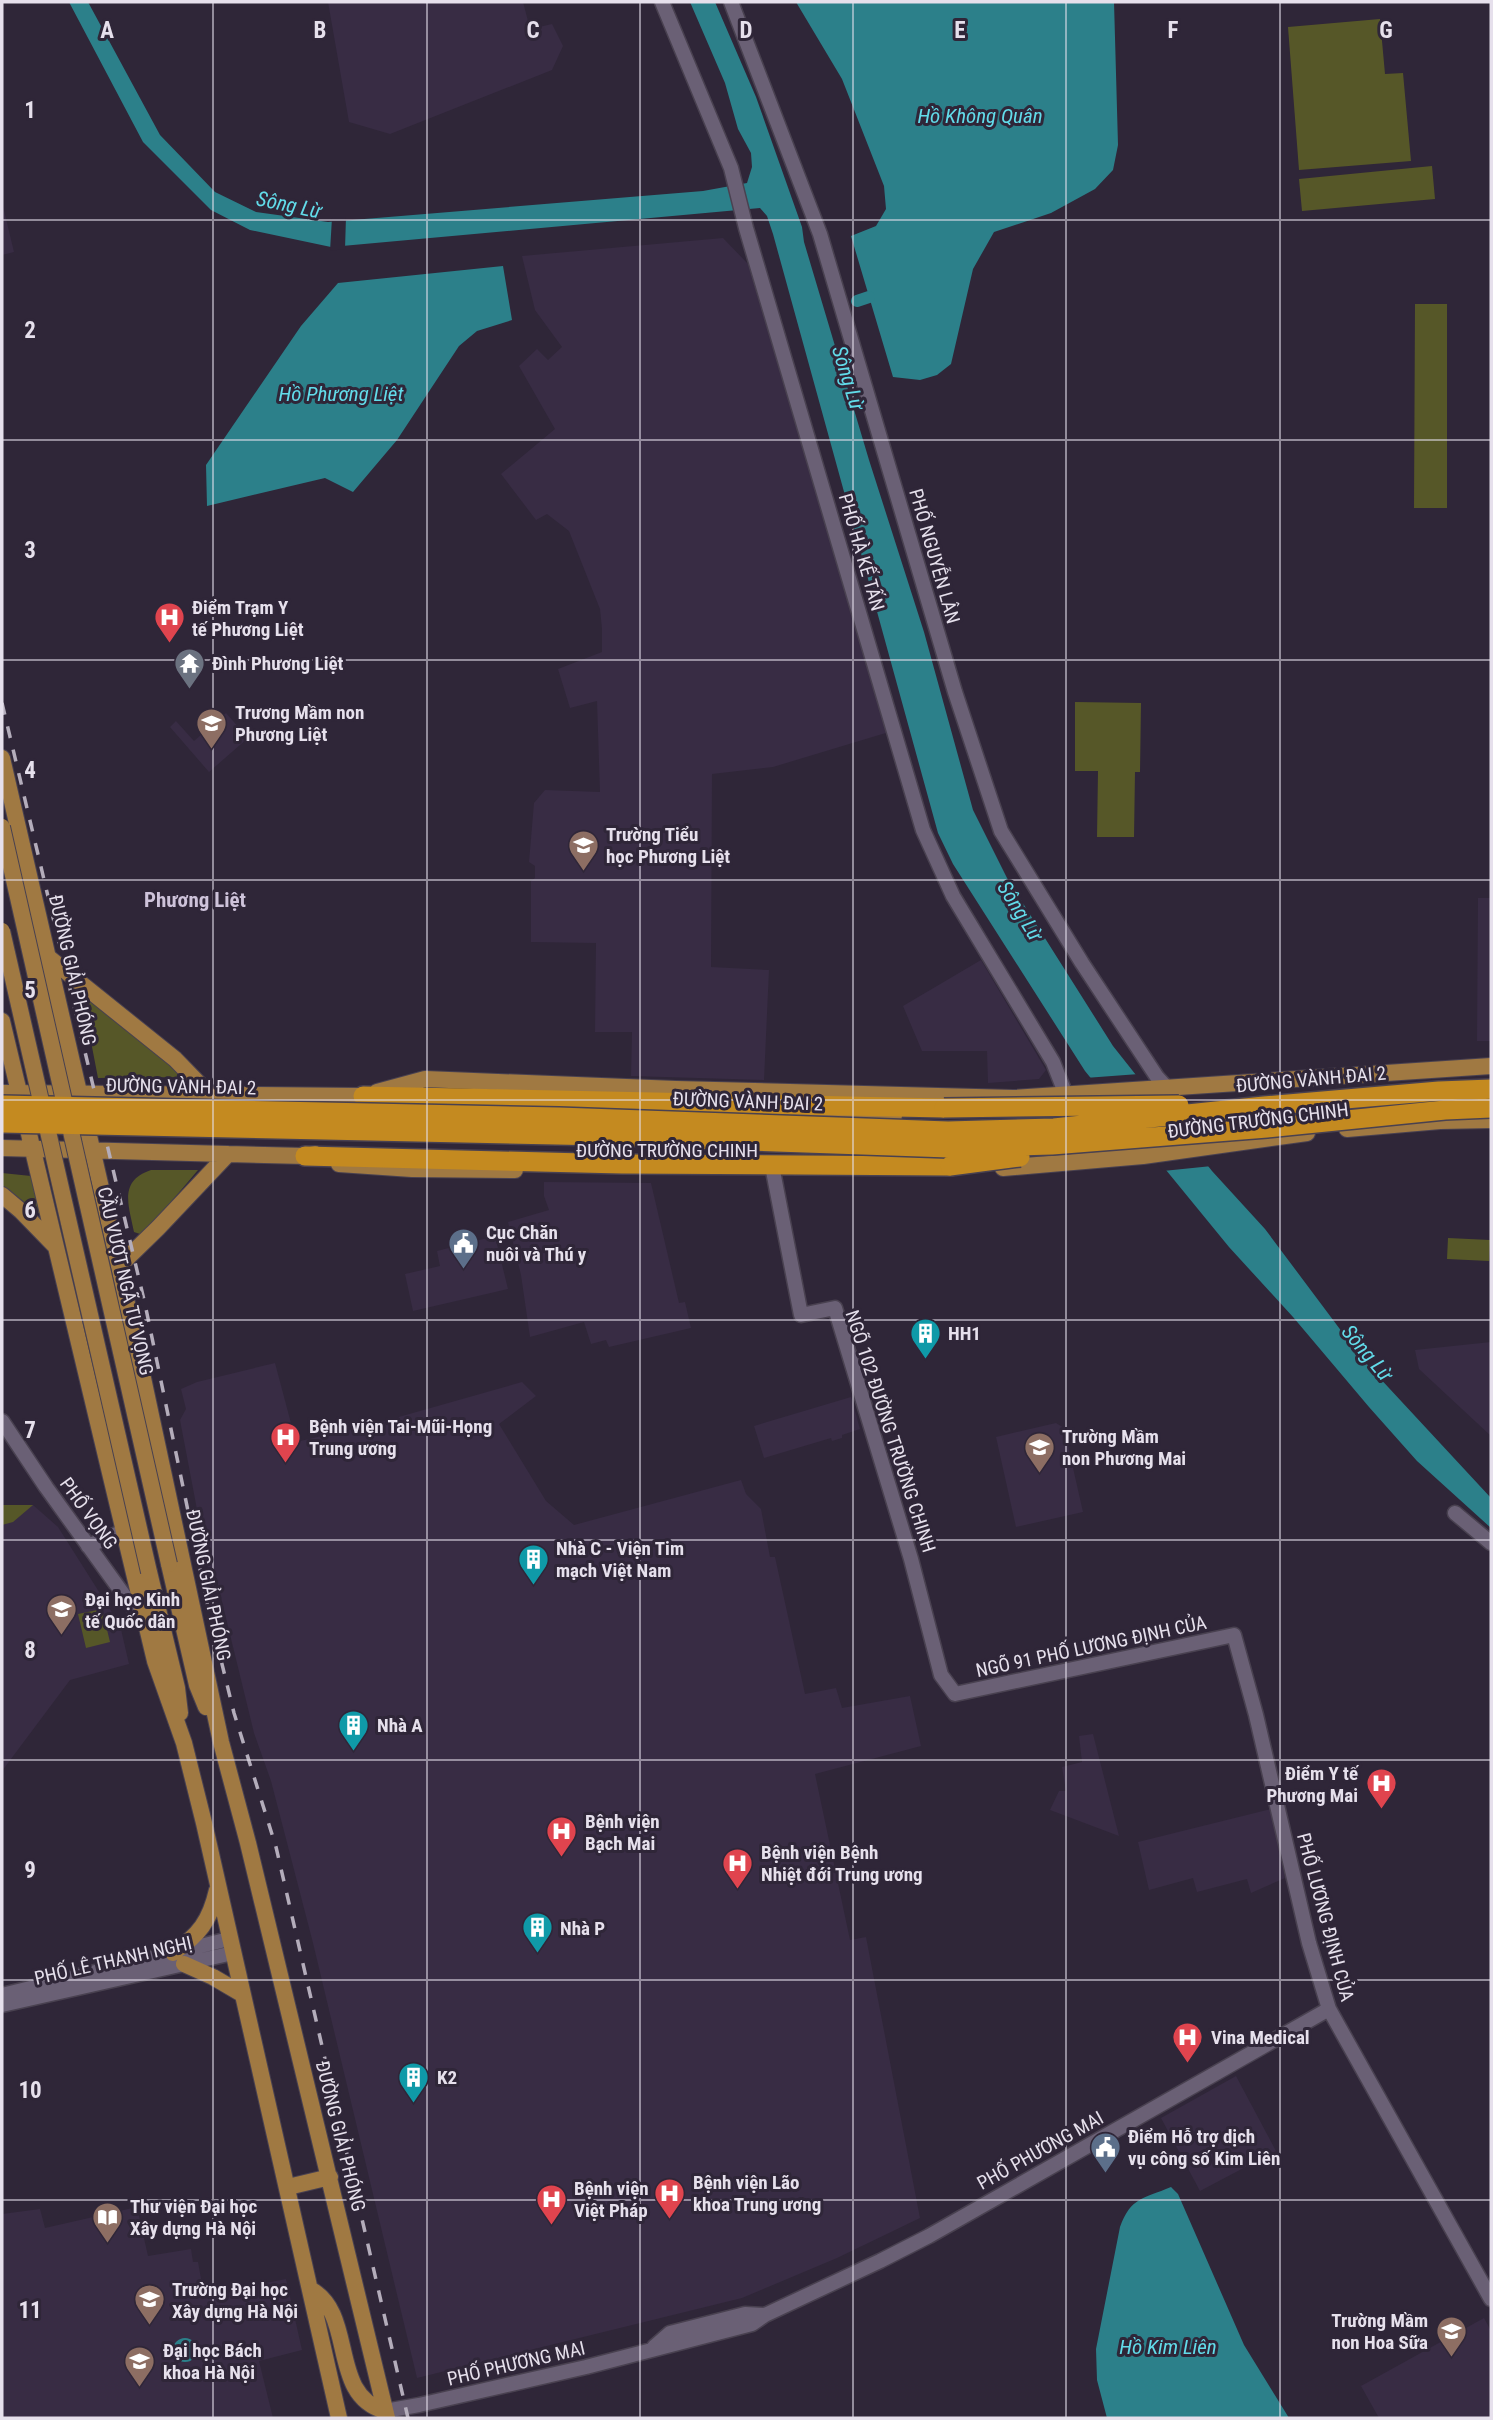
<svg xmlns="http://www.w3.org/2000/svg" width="1493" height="2420" font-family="'Roboto Condensed',sans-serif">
  <rect width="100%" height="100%" fill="#2f2638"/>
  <path fill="#382c44" d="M328 2H523L528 21 532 20 535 28 552 24 563 46 552 70 390 134 349 122Z
    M2 202 14 252 2 255Z
    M723 238 748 264 889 732 773 767 712 774 711 967 769 970 764 1080 631 1076 632 1032H595L596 943 531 942V881L535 878V866L529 862 534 803 545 790 600 792 597 701 570 708 558 669 602 652V629L600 609 569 531 547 514 536 520 501 474 555 429 519 366 537 349 548 360 562 347 535 310 522 256Z
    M226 713 248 738 209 772 170 727 176 721 194 741Z
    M1478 898H1491V1041H1477Z
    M981 960 1046 1070 1039 1079 988 1083 987 1051H922L903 1006Z
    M544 1182 651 1183 679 1303 685 1302 691 1328 609 1347 606 1340 591 1344 584 1322 530 1337 521 1275 508 1222 549 1210 544 1196Z
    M495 1236 508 1289 413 1311 405 1274 440 1266 437 1251Z
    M1491 1342V1436L1419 1369 1415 1350Z
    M275 1363 296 1442 374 1424 522 1382 536 1396 499 1424 546 1501 574 1525 741 1480 746 1494 761 1509 770 1557H775L805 1694 836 1688 842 1708 910 1696 921 1746 815 1774 850 1940 866 1937 920 2218 837 2258 742 2298 417 2378 313 1943 271 1781 254 1733 216 1577 210 1578 180 1420 186 1409 181 1389 197 1382Z
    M851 1397 860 1429 842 1435V1438L832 1441 831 1438 764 1458 754 1426Z
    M1056 1423 1064 1428 1083 1512 1016 1527 996 1437Z
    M2 1505H33L58 1527 120 1625 129 1664 70 1680 2 1771Z
    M1093 1734 1119 1836 1050 1810 1059 1791H1066L1062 1767 1082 1762 1079 1736Z
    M1271 1809 1285 1878 1251 1893 1247 1879 1197 1892 1193 1878 1149 1890 1138 1842Z
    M1236 2076 1276 2151 1200 2191 1161 2118Z
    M137 2207 148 2256 191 2249 193 2262H198L204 2295 286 2279 302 2350 259 2361 273 2418H2V2214L40 2209 45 2228Z
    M1484 2318 1491 2331V2418H1379L1361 2386Z"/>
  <path fill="#565728" d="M1380 19 1385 74 1403 73 1411 161 1299 170 1288 27Z
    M1432 166 1435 199 1302 211 1299 179Z
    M1415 304H1447V508H1414Z
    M1075 702 1141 703 1140 772H1135L1134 837H1097L1098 771H1075Z
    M82 995 187 1077 98 1078Z
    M151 1170H198L143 1235 134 1232C129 1206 118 1181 151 1170Z
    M2 1173 31 1176 40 1214 2 1185Z
    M1448 1238 1490 1240 1489 1261 1447 1259Z
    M2 1505H33L13 1522 2 1525Z
    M102 1609 110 1642 86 1648 78 1614Z"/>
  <path fill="#2c808a" d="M69 2H88L160 135 215 192 256 212 328 222 703 191 747 183 752 167 751 153 738 129 725 83 690 2H715L756 97 802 227 804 242 869 460 924 632 973 810 1007 878 1113 1046 1212 1171 1265 1229 1363 1360 1491 1498V1528L1417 1461 1369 1407 1293 1317 1229 1247 1085 1071 953 864 938 833 773 234 767 216 760 208 331 247 250 230 211 210 143 142Z
    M796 2H1114L1118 145 1113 170 1095 189 1051 213 994 232 973 269 951 364 937 375 920 380 893 377 851 236 876 226 886 209 884 186 842 79Z
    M503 266 512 320 477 331 459 346 397 440 353 492 325 478 207 506 206 465 301 326 338 283Z
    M1171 2187 1178 2194 1244 2345 1289 2418H1107L1097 2380 1096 2349 1120 2227C1131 2197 1143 2199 1171 2187Z
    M173 2350a12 12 0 1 1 24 0a12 12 0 1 1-24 0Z"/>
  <path fill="#2f2638" d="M346 217 345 249 330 251 332 218Z
    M1139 1074 1212 1166 1163 1171 1085 1078Z"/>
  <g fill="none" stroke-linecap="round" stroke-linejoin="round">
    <path stroke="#2c808a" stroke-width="12" d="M857 301 869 297"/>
    <defs>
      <path id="secondary" d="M662 2 731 168 746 228 923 830 953 896 1053 1062 1066 1095
        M731 2 820 234 955 692 1001 831 1082 963 1157 1077 1168 1089
        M773 1171 801 1315 835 1308 911 1559 941 1675 955 1694 1234 1635 1256 1715 1309 1943 1329 2009 1491 2299
        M2 1421 46 1487 144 1623
        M1455 1513 1491 1543
        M88 1546 124 1531
        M2 1995 229 1939
        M2 2005 233 1953
        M654 2347 670 2333 745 2314 765 2315
        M385 2411 419 2405 586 2367 752 2324 765 2315 880 2261 929 2236 1329 2009"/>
      <path id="primary" d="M2 758 119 1266 221 1742 248 1843 387 2418
        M48 957 175 1059 210 1095
        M2 1021 155 1661 184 1743 204 1823 339 2418
        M377 1092 425 1079 676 1089 1013 1098 1491 1066
        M2 1093 363 1096 374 1098
        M755 1115 894 1116
        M1347 1129 1440 1121 1491 1120
        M2 1148 305 1156 315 1154
        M339 1164 412 1169 515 1170
        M1003 1168 1143 1156 1307 1133
        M2 1195 21 1211 56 1247
        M119 1266 158 1228 228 1154
        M169 1564 197 1685 206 1707
        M149 1572 177 1688 180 1713
        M173 1953C199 1935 210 1921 217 1890
        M184 1964 213 1977 242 1994
        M288 2187 330 2177
        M310 2289C357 2314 328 2395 385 2411"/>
      <path id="highway" d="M363 1096 944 1108
        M305 1156 622 1164 950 1166"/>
    </defs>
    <use href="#secondary" stroke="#494150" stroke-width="17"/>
    <use href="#primary" stroke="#494150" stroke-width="18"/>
    <use href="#highway" stroke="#494150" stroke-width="22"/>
    <use href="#secondary" stroke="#6a6075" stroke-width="14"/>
    <use href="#primary" stroke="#a07942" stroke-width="16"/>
    <use href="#highway" stroke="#c48a20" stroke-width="19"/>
    <path stroke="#b4adbb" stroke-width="3.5" stroke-dasharray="12 12" stroke-linecap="butt" d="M2 703 145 1304 208 1607 234 1713 276 1847 408 2418"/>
    <defs>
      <path id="primary-bridge" d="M2 827 169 1564
        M2 931 149 1572"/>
      <path id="highway-bridge" d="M2 1105 559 1117 948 1131 1054 1128 1264 1106 1439 1091 1491 1089
        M944 1108 1179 1105
        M2 1123 604 1136 949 1148 1052 1145 1267 1128 1445 1110 1491 1108
        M950 1166 1020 1157"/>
    </defs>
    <use href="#primary-bridge" stroke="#494150" stroke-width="18" stroke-linecap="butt"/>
    <use href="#highway-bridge" stroke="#494150" stroke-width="22" stroke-linecap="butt"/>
    <use href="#primary-bridge" stroke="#a07942" stroke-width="16"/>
    <use href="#highway-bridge" stroke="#c48a20" stroke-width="19"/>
  </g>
  <path fill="none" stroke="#e6e0ec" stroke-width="2" stroke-opacity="0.55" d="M213 2V2418M427 2V2418M640 2V2418M853 2V2418M1066 2V2418M1280 2V2418M2 220H1491M2 440H1491M2 660H1491M2 880H1491M2 1100H1491M2 1320H1491M2 1540H1491M2 1760H1491M2 1980H1491M2 2200H1491"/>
  <defs>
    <symbol id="hospital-pin" viewBox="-11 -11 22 30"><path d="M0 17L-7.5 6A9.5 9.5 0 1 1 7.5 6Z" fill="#e0444e" stroke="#2f2638"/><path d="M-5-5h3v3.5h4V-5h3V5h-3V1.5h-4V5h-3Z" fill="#fff"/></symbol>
    <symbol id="temple-pin" viewBox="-11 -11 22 30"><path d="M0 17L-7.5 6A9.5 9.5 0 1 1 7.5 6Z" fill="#6b7280" stroke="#2f2638"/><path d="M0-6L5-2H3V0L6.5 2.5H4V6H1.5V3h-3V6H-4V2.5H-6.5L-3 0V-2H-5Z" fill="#fff"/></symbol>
    <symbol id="school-pin" viewBox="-11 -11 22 30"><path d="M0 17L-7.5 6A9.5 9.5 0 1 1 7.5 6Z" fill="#8d6e63" stroke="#2f2638"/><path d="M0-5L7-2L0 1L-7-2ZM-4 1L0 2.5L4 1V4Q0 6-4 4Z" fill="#fff"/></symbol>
    <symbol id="civic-pin" viewBox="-11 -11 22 30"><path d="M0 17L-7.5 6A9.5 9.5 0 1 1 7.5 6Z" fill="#5c6f8a" stroke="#2f2638"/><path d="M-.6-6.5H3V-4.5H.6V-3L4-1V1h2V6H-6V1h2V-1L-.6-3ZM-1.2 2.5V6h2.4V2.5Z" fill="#fff"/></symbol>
    <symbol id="building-pin" viewBox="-11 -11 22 30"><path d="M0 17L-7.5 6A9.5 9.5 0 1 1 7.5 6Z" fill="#0f9aa8" stroke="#2f2638"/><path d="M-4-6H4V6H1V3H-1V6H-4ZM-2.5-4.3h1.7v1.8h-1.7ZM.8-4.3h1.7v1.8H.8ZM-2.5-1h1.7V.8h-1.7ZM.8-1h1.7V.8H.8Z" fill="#fff"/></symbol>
    <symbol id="university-pin" viewBox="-11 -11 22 30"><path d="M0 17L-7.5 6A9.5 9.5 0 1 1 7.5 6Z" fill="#8d6e63" stroke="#2f2638"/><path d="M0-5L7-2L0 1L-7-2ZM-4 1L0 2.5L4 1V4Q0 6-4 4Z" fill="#fff"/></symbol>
    <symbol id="library-pin" viewBox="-11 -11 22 30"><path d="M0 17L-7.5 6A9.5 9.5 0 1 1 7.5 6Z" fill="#8d6e63" stroke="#2f2638"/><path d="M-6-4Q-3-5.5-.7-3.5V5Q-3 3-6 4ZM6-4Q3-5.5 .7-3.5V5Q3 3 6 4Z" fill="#fff"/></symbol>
  </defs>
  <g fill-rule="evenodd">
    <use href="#hospital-pin" x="152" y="600" width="35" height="47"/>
    <use href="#temple-pin" x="172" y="646" width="35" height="47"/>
    <use href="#school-pin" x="194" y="706" width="35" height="47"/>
    <use href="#school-pin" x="566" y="828" width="35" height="47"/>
    <use href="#civic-pin" x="446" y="1226" width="35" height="47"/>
    <use href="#building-pin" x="908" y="1316" width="35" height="47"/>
    <use href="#hospital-pin" x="268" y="1420" width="35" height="47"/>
    <use href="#school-pin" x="1022" y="1430" width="35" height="47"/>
    <use href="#building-pin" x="516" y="1542" width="35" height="47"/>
    <use href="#university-pin" x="44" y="1592" width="35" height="47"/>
    <use href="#building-pin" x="336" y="1708" width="35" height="47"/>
    <use href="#hospital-pin" x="1364" y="1766" width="35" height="47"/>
    <use href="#hospital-pin" x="544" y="1814" width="35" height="47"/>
    <use href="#hospital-pin" x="720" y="1846" width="35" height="47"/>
    <use href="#building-pin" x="520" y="1910" width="35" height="47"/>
    <use href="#hospital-pin" x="1170" y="2020" width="35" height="47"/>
    <use href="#building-pin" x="396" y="2060" width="35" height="47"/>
    <use href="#civic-pin" x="1088" y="2130" width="35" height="47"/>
    <use href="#hospital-pin" x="652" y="2176" width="35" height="47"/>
    <use href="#hospital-pin" x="534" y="2182" width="35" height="47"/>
    <use href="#library-pin" x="90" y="2200" width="35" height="47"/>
    <use href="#university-pin" x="132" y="2282" width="35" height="47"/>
    <use href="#school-pin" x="1434" y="2314" width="35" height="47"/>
    <use href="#university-pin" x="122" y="2344" width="35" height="47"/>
  </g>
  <g text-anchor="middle" stroke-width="6" stroke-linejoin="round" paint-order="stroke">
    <g font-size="19" fill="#e6e0ec" stroke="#2f2638">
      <text transform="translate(862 552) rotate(74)" y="7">PHỐ HÀ KẾ TẤN</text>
      <text transform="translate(935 556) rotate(74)" y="7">PHỐ NGUYỄN LÂN</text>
      <text transform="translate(73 970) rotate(77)" y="7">ĐƯỜNG GIẢI PHÓNG</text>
      <text transform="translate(1311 1079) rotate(-5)" y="7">ĐƯỜNG VÀNH ĐAI 2</text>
      <text transform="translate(181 1086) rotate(1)" y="7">ĐƯỜNG VÀNH ĐAI 2</text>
      <text transform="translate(748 1101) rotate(2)" y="7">ĐƯỜNG VÀNH ĐAI 2</text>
      <text transform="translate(1258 1120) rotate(-7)" y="7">ĐƯỜNG TRƯỜNG CHINH</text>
      <text x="667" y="1157">ĐƯỜNG TRƯỜNG CHINH</text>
      <text transform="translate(126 1281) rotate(77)" y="7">CẦU VƯỢT NGÃ TƯ VỌNG</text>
      <text transform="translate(891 1431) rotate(72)" y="7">NGÕ 102 ĐƯỜNG TRƯỜNG CHINH</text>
      <text transform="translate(89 1513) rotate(54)" y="7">PHỐ VỌNG</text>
      <text transform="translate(209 1585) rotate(78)" y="7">ĐƯỜNG GIẢI PHÓNG</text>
      <text transform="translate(1091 1646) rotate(-12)" y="7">NGÕ 91 PHỐ LƯƠNG ĐỊNH CỦA</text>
      <text transform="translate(1326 1917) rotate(75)" y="7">PHỐ LƯƠNG ĐỊNH CỦA</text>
      <text transform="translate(113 1960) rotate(-13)" y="7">PHỐ LÊ THANH NGHỊ</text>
      <text transform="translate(341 2136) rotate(76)" y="7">ĐƯỜNG GIẢI PHÓNG</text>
      <text transform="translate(1040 2150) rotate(-29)" y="7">PHỐ PHƯƠNG MAI</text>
      <text transform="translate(516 2363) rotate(-13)" y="7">PHỐ PHƯƠNG MAI</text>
    </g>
    <g font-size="19" font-weight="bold" fill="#e6e0ec" stroke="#2f2638" text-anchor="start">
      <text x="192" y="614">Điểm Trạm Y<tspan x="192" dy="22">tế Phương Liệt</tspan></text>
      <text x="212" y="670">Đình Phương Liệt</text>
      <text x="235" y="719">Trương Mầm non<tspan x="235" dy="22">Phương Liệt</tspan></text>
      <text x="606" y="841">Trường Tiểu<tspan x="606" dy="22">học Phương Liệt</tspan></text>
      <text x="486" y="1239">Cục Chăn<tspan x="486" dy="22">nuôi và Thú y</tspan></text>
      <text x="948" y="1340">HH1</text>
      <text x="309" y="1433">Bệnh viện Tai-Mũi-Họng<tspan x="309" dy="22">Trung ương</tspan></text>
      <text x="1062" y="1443">Trường Mầm<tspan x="1062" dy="22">non Phương Mai</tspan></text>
      <text x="556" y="1555">Nhà C - Viện Tim<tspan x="556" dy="22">mạch Việt Nam</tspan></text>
      <text x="85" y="1606">Đại học Kinh<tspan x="85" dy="22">tế Quốc dân</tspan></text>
      <text x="377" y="1732">Nhà A</text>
      <text x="1358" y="1780" text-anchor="end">Điểm Y tế<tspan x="1358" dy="22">Phương Mai</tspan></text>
      <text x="585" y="1828">Bệnh viện<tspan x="585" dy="22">Bạch Mai</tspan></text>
      <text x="761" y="1859">Bệnh viện Bệnh<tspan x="761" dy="22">Nhiệt đới Trung ương</tspan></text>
      <text x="560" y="1935">Nhà P</text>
      <text x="1211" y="2044">Vina Medical</text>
      <text x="437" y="2084">K2</text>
      <text x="1128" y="2143">Điểm Hỗ trợ dịch<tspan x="1128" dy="22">vụ công số Kim Liên</tspan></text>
      <text x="693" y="2189">Bệnh viện Lão<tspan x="693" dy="22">khoa Trung ương</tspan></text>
      <text x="574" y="2195">Bệnh viện<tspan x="574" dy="22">Việt Pháp</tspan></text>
      <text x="130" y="2213">Thư viện Đại học<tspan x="130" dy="22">Xây dựng Hà Nội</tspan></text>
      <text x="172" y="2296">Trường Đại học<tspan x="172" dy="22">Xây dựng Hà Nội</tspan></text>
      <text x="1428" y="2327" text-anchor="end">Trường Mầm<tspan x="1428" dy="22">non Hoa Sữa</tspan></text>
      <text x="163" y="2357">Đại học Bách<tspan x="163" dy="22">khoa Hà Nội</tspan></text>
    </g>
    <g font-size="21" font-style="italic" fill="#62dcea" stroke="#2f2638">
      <text x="980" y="123">Hồ Không Quân</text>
      <text transform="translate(289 205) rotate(12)" y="7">Sông Lừ</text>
      <text transform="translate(848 378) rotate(73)" y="7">Sông Lừ</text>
      <text x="341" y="401">Hồ Phương Liệt</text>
      <text transform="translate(1020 911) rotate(58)" y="7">Sông Lừ</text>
      <text transform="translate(1367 1353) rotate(50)" y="7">Sông Lừ</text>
      <text x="1168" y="2354">Hồ Kim Liên</text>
    </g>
    <g font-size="21" font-weight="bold" fill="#cec3da" stroke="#2f2638">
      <text x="195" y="907">Phương Liệt</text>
    </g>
  </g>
  <g font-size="23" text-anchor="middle" font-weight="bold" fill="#e6e0ec" stroke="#2f2638" stroke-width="6" stroke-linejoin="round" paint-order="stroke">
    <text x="107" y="38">A</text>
    <text x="320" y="38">B</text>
    <text x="533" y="38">C</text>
    <text x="746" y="38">D</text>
    <text x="960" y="38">E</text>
    <text x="1173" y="38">F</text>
    <text x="1386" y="38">G</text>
    <text x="30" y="118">1</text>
    <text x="30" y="338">2</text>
    <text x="30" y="558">3</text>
    <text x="30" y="778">4</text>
    <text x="30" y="998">5</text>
    <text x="30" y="1218">6</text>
    <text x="30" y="1438">7</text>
    <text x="30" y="1658">8</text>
    <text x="30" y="1878">9</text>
    <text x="30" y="2098">10</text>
    <text x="30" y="2318">11</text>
  </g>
  <rect width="1493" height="2420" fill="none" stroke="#e6e0ec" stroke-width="7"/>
</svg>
